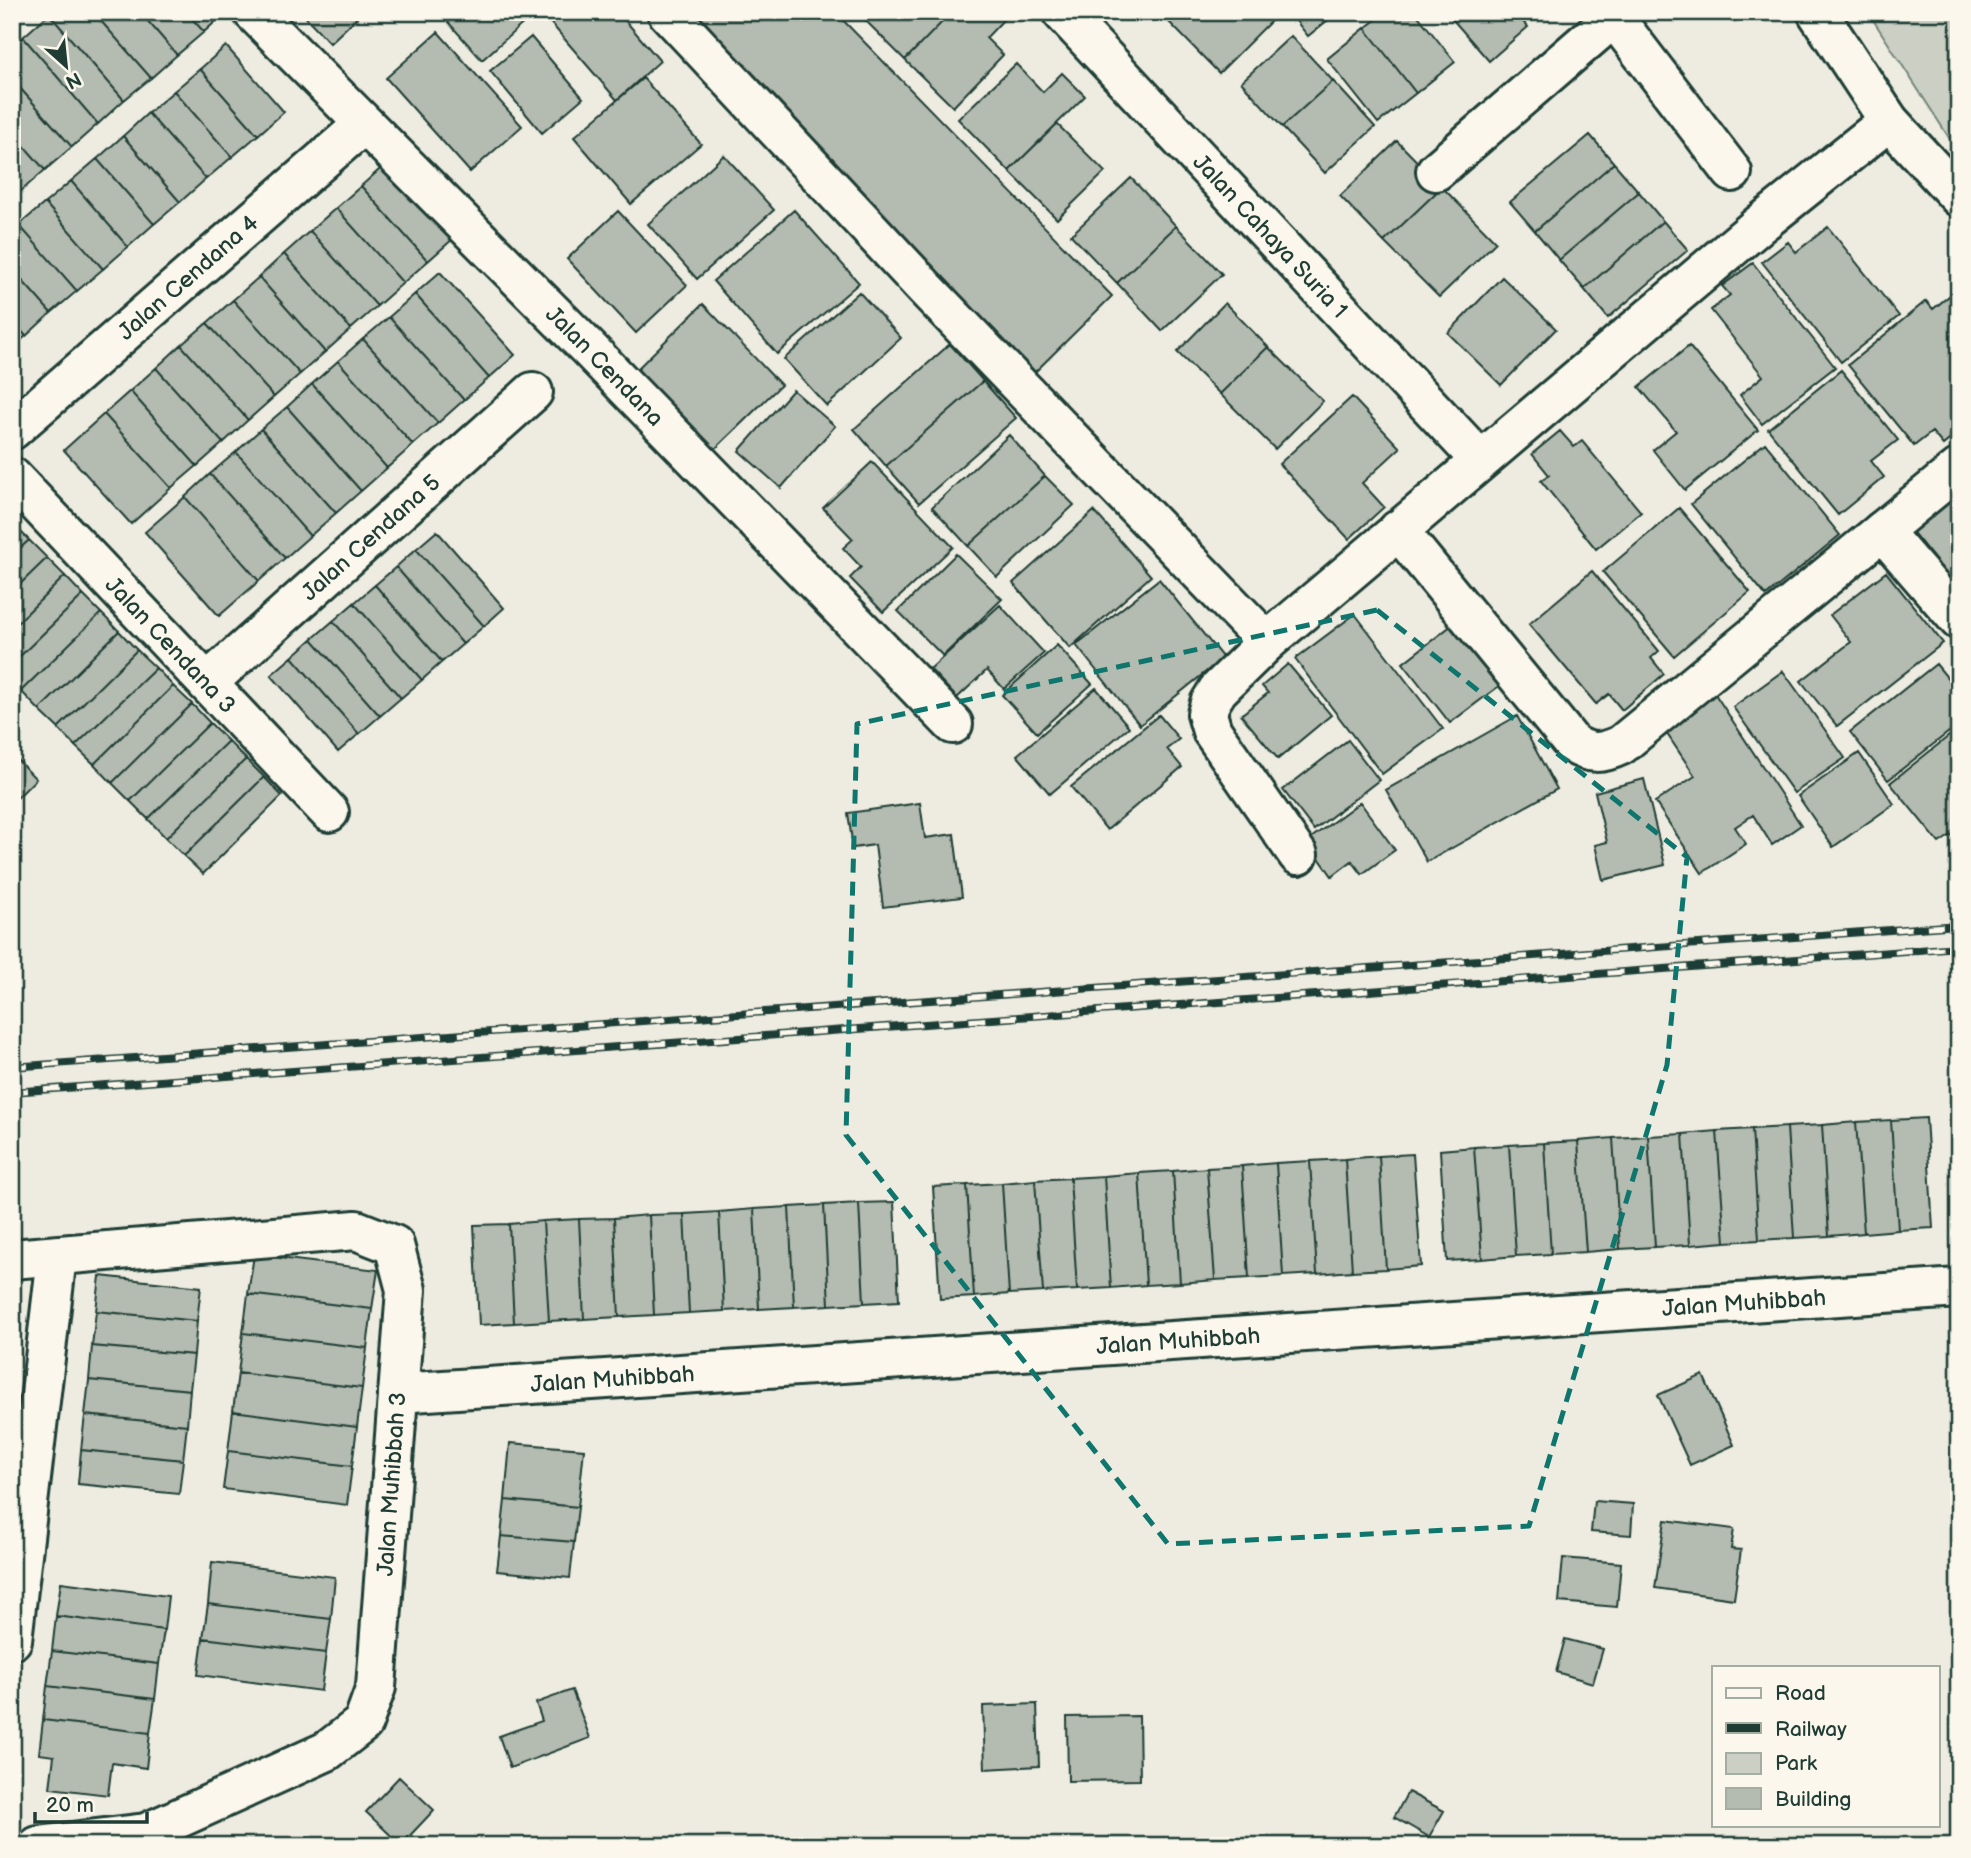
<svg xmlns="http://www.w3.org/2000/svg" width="1971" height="1858" font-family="'Balsamiq Sans',sans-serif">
  <rect width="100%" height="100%" fill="#eeece1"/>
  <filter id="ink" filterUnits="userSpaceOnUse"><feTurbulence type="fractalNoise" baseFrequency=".0143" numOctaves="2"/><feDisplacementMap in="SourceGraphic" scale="14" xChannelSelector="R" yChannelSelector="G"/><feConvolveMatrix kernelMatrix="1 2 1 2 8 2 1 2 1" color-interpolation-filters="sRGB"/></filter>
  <g filter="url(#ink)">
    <path fill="#cbcfc4" stroke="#75867c" stroke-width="2" d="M1868 12H1959V153Z"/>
    <path fill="#b4bbb0" stroke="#1f3d34" stroke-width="2" d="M51 12H93L151 78 124 100 49 14Z
      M93 12H140L177 55 151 78Z
      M140 12H186L204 32 177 55Z
      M186 12H226L204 32Z
      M301 12H363L330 43Z
      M439 12H536L482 60Z
      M559 12H618L660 61 617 100 549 21Z
      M684 12H835L1112 296 1035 372Z
      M857 12H952L905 60Z
      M952 12H996L1004 19 986 38 1003 55 953 107 905 60Z
      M1179 12H1263L1271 21 1219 73 1169 22Z
      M1289 12H1338L1308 36Z
      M1386 12H1415L1455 62 1416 93 1365 28Z
      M1446 12H1514L1528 27 1489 61Z
      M49 14 124 100 98 124 23 37Z
      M1365 28 1416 93 1378 123 1327 59Z
      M438 32 522 126 470 172 386 78Z
      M1291 36 1333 81 1282 127 1241 82Z
      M23 37 98 124 72 147 12 79V47Z
      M531 37 583 98 542 133 490 71Z
      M226 46 284 112 258 135 200 69Z
      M1016 64 1043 92 1062 73 1085 96 1009 171 958 119Z
      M200 69 258 135 232 157 174 91Z
      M643 78 701 144 631 204 574 137Z
      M12 79 72 147 45 170 12 132Z
      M1333 81 1375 127 1325 173 1282 127Z
      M174 91 232 157 206 179 148 113Z
      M148 113 206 179 180 202 123 136Z
      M1057 124 1105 172 1057 219 1009 171Z
      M12 132 45 170 19 193 12 186Z
      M1590 135 1614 163 1535 231 1510 202Z
      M123 136 180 202 154 224 97 159Z
      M1397 141 1442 187 1384 242 1340 196Z
      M724 155 774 210 697 279 648 224Z
      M97 159 154 224 128 247 71 181Z
      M387 163 454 238 428 261 361 186Z
      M1614 163 1639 192 1559 260 1535 231Z
      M1131 178 1176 226 1117 283 1071 235Z
      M71 181 128 247 103 269 45 203Z
      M361 186 428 261 403 283 336 208Z
      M1442 187 1496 242 1439 297 1384 242Z
      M1639 192 1663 221 1584 289 1559 260Z
      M45 203 103 269 77 291 19 225Z
      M336 208 403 283 377 306 310 231Z
      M794 210 859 283 777 354 713 281Z
      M618 211 687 285 636 333 567 259Z
      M1663 221 1688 250 1608 318 1584 289Z
      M19 225 77 291 51 313 12 269V231Z
      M1176 226 1222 274 1162 331 1117 283Z
      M1828 227 1899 316 1841 362 1762 262 1788 242 1796 252Z
      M310 231 377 306 351 329 284 254Z
      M284 254 351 329 325 352 259 277Z
      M1753 263 1835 367 1762 424 1740 395 1763 376 1711 310 1730 295 1722 286Z
      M12 269 51 313 26 336 12 321Z
      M440 272 515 355 489 378 415 294Z
      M259 277 325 352 300 374 233 300Z
      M1502 277 1556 329 1501 385 1448 333Z
      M859 292 901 338 827 406 784 359Z
      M1954 292 1959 298V432L1943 445 1932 432 1914 446 1848 365 1926 301 1933 309Z
      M415 294 489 378 464 400 389 317Z
      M233 300 300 374 274 397 207 323Z
      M1225 303 1268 347 1220 394 1177 352Z
      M703 304 781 385 713 451 635 371Z
      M389 317 464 400 438 423 363 339Z
      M12 321 26 336 12 348Z
      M207 323 274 397 248 420 181 345Z
      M363 339 438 423 413 445 338 361Z
      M950 344 983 381 886 466 854 429Z
      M181 345 248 420 223 443 156 368Z
      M1689 346 1758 430 1685 490 1653 450 1676 431 1639 387Z
      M1268 347 1323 401 1275 449 1220 394Z
      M338 361 413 445 387 468 312 384Z
      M156 368 223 443 197 466 130 391Z
      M1841 370 1898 440 1871 461 1884 477 1838 515 1768 429Z
      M983 381 1016 418 919 503 886 466Z
      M312 384 387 468 361 491 287 407Z
      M793 390 835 426 781 488 739 451Z
      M130 391 197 466 171 488 104 414Z
      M1352 397 1400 448 1362 483 1384 507 1349 539 1279 464Z
      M287 407 361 491 336 513 261 429Z
      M104 414 171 488 131 524 64 450Z
      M261 429 336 513 310 536 236 452Z
      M1560 431 1574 447 1582 441 1641 512 1596 549 1541 481 1549 475 1532 454Z
      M1009 435 1045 476 968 546 932 507Z
      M1765 443 1840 535 1766 596 1691 504Z
      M236 452 310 536 285 558 210 474Z
      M872 462 953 547 883 612 850 578 861 567 843 548 853 539 823 508Z
      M210 474 285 558 259 581 185 497Z
      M1045 476 1074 505 997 577 968 546Z
      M1959 490V590L1910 529Z
      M185 497 259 581 219 616 145 532Z
      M1679 508 1750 592 1674 656 1603 572Z
      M1094 511 1151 576 1070 648 1013 583Z
      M12 523 29 540 12 556Z
      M437 531 504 608 484 626 416 549Z
      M29 540 47 558 12 592V556Z
      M416 549 484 626 463 644 396 567Z
      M956 554 1002 599 943 656 898 611Z
      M47 558 65 576 12 628V592Z
      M396 567 463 644 442 662 375 585Z
      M1592 571 1659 651 1651 658 1664 674 1622 710 1609 694 1596 704 1529 624Z
      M1886 572 1943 643 1837 726 1801 681 1851 642 1830 615Z
      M65 576 83 595 12 664V628Z
      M1159 579 1223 658 1140 725 1076 645Z
      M375 585 442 662 422 680 354 603Z
      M83 595 101 613 21 691 12 682V664Z
      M354 603 422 680 401 698 333 621Z
      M1000 605 1044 653 1004 689 987 670 957 698 930 669Z
      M101 613 119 631 39 710 21 691Z
      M1355 614 1443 729 1382 774 1295 659Z
      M333 621 401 698 380 716 312 639Z
      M1452 625 1499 686 1450 723 1403 663Z
      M119 631 137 650 58 728 39 710Z
      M312 639 380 716 359 734 292 657Z
      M1057 645 1092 684 1037 733 1002 695Z
      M137 650 156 668 75 746 58 728Z
      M292 657 359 734 338 752 271 675Z
      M1288 664 1331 715 1278 759 1241 715 1268 693 1262 686Z
      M1936 664 1959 692V724L1888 780 1850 732Z
      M156 668 173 686 94 764 75 746Z
      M1783 671 1845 758 1794 793 1733 707Z
      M173 686 192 704 112 783 94 764Z
      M1096 688 1129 727 1050 794 1017 755Z
      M1715 694 1801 825 1772 845 1753 815 1735 827 1746 844 1702 873 1655 802 1695 776 1663 728Z
      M192 704 210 723 130 801 112 783Z
      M1159 715 1179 739 1167 749 1182 767 1107 830 1071 787Z
      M1517 716 1557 789 1427 862 1386 790Z
      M210 723 228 741 148 819 130 801Z
      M1959 728V845L1951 835 1939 843 1890 783Z
      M1348 740 1379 780 1314 830 1283 790Z
      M228 741 246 759 166 838 148 819Z
      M1859 753 1894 804 1833 847 1798 796Z
      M12 754 36 779 12 803Z
      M246 759 264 777 184 856 166 838Z
      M264 777 282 796 203 874 184 856Z
      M1644 779 1665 865 1603 880 1595 845 1607 842 1595 792Z
      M1360 802 1395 850 1362 874 1352 861 1332 876 1307 841Z
      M920 803 925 838 954 834 962 897 883 907 875 845 853 848 848 813Z
      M1926 1118 1933 1228 1898 1230 1891 1120Z
      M1891 1120 1898 1230 1864 1233 1856 1122Z
      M1856 1122 1864 1233 1829 1236 1822 1125Z
      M1822 1125 1829 1236 1794 1238 1787 1127Z
      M1787 1127 1794 1238 1759 1240 1752 1129Z
      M1752 1129 1759 1240 1725 1242 1717 1131Z
      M1717 1131 1725 1242 1690 1245 1683 1134Z
      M1683 1134 1690 1245 1655 1247 1648 1136Z
      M1648 1136 1655 1247 1620 1249 1613 1138Z
      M1613 1138 1620 1249 1586 1252 1578 1141Z
      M1578 1141 1586 1252 1551 1254 1544 1143Z
      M1544 1143 1551 1254 1516 1256 1509 1145Z
      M1509 1145 1516 1256 1482 1259 1474 1147Z
      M1474 1147 1482 1259 1447 1261 1440 1150Z
      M1413 1154 1421 1266 1386 1269 1379 1156Z
      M1379 1156 1386 1269 1352 1271 1345 1159Z
      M1345 1159 1352 1271 1317 1274 1310 1161Z
      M1310 1161 1317 1274 1283 1276 1276 1163Z
      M1276 1163 1283 1276 1249 1278 1242 1166Z
      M1242 1166 1249 1278 1215 1280 1207 1168Z
      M1207 1168 1215 1280 1180 1283 1173 1171Z
      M1173 1171 1180 1283 1146 1285 1139 1173Z
      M1139 1173 1146 1285 1111 1288 1104 1176Z
      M1104 1176 1111 1288 1077 1290 1070 1178Z
      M1070 1178 1077 1290 1043 1292 1035 1180Z
      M1035 1180 1043 1292 1009 1294 1002 1183Z
      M1002 1183 1009 1294 974 1297 967 1185Z
      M967 1185 974 1297 940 1299 933 1187Z
      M894 1202 899 1301 864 1303 859 1203Z
      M859 1203 864 1303 829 1305 824 1205Z
      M824 1205 829 1305 794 1307 789 1207Z
      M789 1207 794 1307 759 1309 754 1209Z
      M754 1209 759 1309 724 1311 719 1212Z
      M719 1212 724 1311 689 1313 684 1214Z
      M684 1214 689 1313 654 1315 649 1215Z
      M649 1215 654 1315 619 1317 614 1218Z
      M614 1218 619 1317 584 1319 579 1219Z
      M579 1219 584 1319 549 1321 543 1221Z
      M543 1221 549 1321 514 1323 509 1224Z
      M509 1224 514 1323 479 1325 474 1225Z
      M254 1255 378 1270 372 1309 248 1294Z
      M100 1276 201 1287 197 1321 96 1311Z
      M248 1294 372 1309 367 1348 243 1333Z
      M96 1311 197 1321 194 1355 92 1346Z
      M243 1333 367 1348 362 1388 238 1373Z
      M92 1346 194 1355 190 1390 89 1380Z
      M238 1373 362 1388 357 1427 233 1411Z
      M1703 1375 1734 1445 1690 1465 1658 1395Z
      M89 1380 190 1390 187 1425 85 1415Z
      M233 1411 357 1427 352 1466 228 1451Z
      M85 1415 187 1425 183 1460 81 1450Z
      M510 1443 584 1449 578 1507 505 1500Z
      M81 1450 183 1460 179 1494 78 1484Z
      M228 1451 352 1466 347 1505 223 1489Z
      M505 1500 578 1507 574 1542 501 1536Z
      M1594 1501 1633 1504 1631 1535 1591 1532Z
      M1665 1520 1734 1529 1731 1549 1741 1550 1734 1599 1655 1588Z
      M501 1536 574 1542 570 1578 497 1571Z
      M1563 1558 1621 1563 1617 1607 1559 1602Z
      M212 1562 335 1577 331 1619 208 1604Z
      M61 1582 168 1596 164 1630 56 1616Z
      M208 1604 331 1619 326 1653 203 1638Z
      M56 1616 164 1630 159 1664 52 1651Z
      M203 1638 326 1653 321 1691 198 1675Z
      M1565 1639 1603 1649 1593 1683 1556 1672Z
      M52 1651 159 1664 155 1699 47 1686Z
      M47 1686 155 1699 150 1733 43 1720Z
      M572 1690 590 1738 510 1768 499 1736 542 1721 536 1703Z
      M1037 1704 1039 1766 985 1769 983 1706Z
      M1139 1716 1140 1780 1068 1781 1067 1717Z
      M43 1720 150 1733 146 1768 112 1763 108 1795 50 1788 54 1756 39 1754Z
      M399 1777 434 1810 401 1845 366 1812Z
      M1408 1792 1444 1811 1429 1837 1394 1817Z"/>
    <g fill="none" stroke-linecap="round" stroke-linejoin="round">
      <defs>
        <g id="minor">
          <path id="s1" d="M253 12 589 349 953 724"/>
          <path d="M667 12 925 288 1267 642"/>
          <path id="s2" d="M1062 12 1480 460"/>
          <path d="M1610 12 1732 172"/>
          <path d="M1817 12 1889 121 1959 197"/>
          <path d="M1436 171 1613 18"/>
          <path id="s3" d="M12 430 364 124"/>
          <path id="s4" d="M12 477 329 812"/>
          <path d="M1398 530 1572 743C1589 755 1602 754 1621 745L1959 468"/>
          <path d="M1882 531 1959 620"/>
          <path id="s5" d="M207 683 533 392"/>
          <path d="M1298 855 1212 731 1207 714 1210 703 1218 690 1267 642 1759 225 1889 121"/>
          <path d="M12 1259 356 1230 394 1245 406 1290 376 1687 363 1723 327 1751 146 1833 38 1846"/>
          <path id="s6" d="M398 1393 1959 1288"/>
          <path d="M12 1640 57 1256"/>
        </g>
      </defs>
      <use href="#minor" stroke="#1f3d34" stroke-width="44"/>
      <use href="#minor" stroke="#fbf7ec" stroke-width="38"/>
      <defs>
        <path id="rail" d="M12 1067 1959 925
          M12 1092 1959 947"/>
      </defs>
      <use href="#rail" stroke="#1f3d34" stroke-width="8"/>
      <use href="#rail" stroke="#fbf7ec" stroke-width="5" stroke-dasharray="16" stroke-linecap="butt"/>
    </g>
  </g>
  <path fill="none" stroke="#0f766e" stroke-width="5" stroke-dasharray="14 9" stroke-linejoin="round" d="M1377 610 1687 857 1667 1065 1529 1526 1168 1544 846 1135 857 724Z"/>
  <g text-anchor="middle" stroke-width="5" stroke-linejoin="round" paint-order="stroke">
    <g font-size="23" fill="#1f3d34" stroke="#fbf7ec">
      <text dy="8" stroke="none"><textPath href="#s2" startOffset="306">Jalan Cahaya Suria 1</textPath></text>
      <text dy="8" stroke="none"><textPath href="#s3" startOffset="233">Jalan Cendana 4</textPath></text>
      <text dy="8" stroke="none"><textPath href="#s1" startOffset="499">Jalan Cendana</textPath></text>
      <text dy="8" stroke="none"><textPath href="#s5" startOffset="219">Jalan Cendana 5</textPath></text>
      <text dy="8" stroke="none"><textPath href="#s4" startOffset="231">Jalan Cendana 3</textPath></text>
      <text dy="8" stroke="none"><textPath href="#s6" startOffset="1349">Jalan Muhibbah</textPath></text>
      <text dy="8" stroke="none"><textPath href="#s6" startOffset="782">Jalan Muhibbah</textPath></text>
      <text dy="8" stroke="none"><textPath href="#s6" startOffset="215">Jalan Muhibbah</textPath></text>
      <text transform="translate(391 1484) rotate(-86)" y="8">Jalan Muhibbah 3</text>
    </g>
  </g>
  <rect width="1971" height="1858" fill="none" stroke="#fbf7ec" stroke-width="42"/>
  <rect x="21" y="21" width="1929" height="1816" fill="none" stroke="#1f3d34" stroke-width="2.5" filter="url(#ink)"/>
  <rect x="1712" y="1666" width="228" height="161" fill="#fbf7ec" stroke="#a3ada2" stroke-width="2"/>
  <rect x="1726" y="1688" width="35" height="10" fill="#fbf7ec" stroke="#a3ada2" stroke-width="2"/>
  <text x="1775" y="1700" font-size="21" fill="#1f3d34">Road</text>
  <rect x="1726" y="1723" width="35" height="10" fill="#1f3d34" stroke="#a3ada2" stroke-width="2"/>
  <text x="1775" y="1736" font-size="21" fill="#1f3d34">Railway</text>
  <rect x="1726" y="1753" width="35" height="21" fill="#cbcfc4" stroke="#a3ada2" stroke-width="2"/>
  <text x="1775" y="1770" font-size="21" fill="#1f3d34">Park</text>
  <rect x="1726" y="1788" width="35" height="21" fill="#b4bbb0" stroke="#a3ada2" stroke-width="2"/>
  <text x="1775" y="1806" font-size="21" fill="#1f3d34">Building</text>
  <g transform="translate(66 66) rotate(153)" stroke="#fbf7ec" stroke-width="5" paint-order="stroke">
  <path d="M0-5L12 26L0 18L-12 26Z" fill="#1f3d34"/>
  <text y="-10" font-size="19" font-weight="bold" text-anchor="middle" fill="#1f3d34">N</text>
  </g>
  <path d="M35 1812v10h112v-10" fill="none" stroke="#1f3d34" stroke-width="3.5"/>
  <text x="46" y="1812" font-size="21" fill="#1f3d34" stroke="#fbf7ec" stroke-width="5" paint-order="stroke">20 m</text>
</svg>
